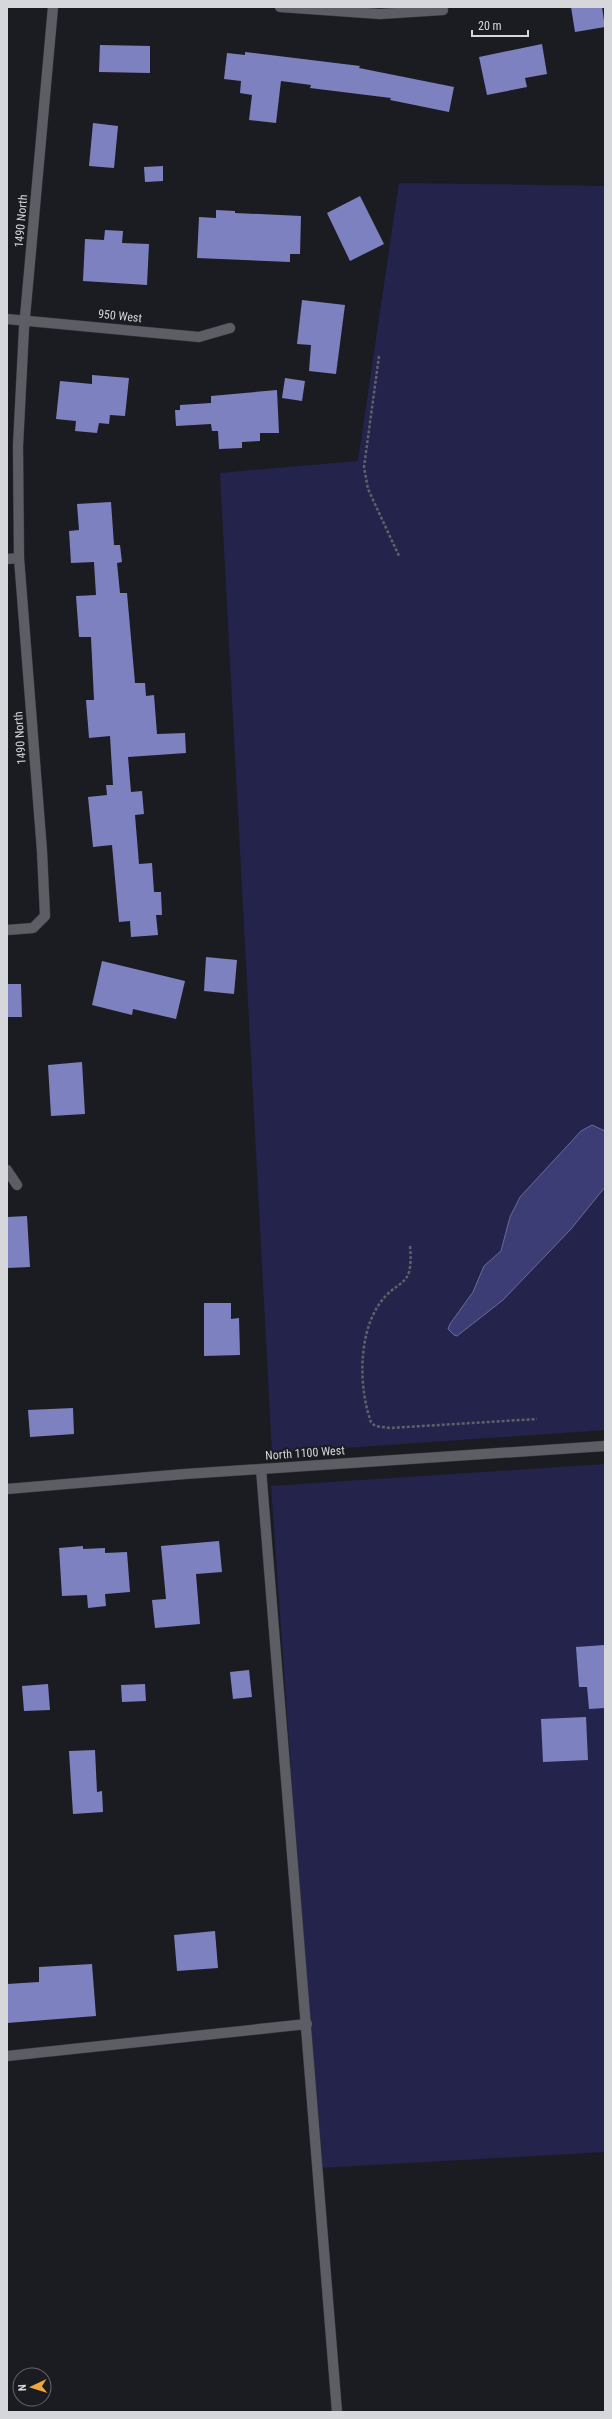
<svg xmlns="http://www.w3.org/2000/svg" width="612" height="2419" font-family="'Roboto Condensed',sans-serif">
  <rect width="100%" height="100%" fill="#1b1c22"/>
  <path fill="#24234c" d="M399 183 605 186V1430L272 1453 220 473 358 461Z
    M605 1464V2152L319 2168 271 1486Z"/>
  <path fill="#3d3d75" stroke="#6b6b94" d="M592 1125 605 1131V1187L571 1229 503 1300 457 1336 454 1335 448 1329 450 1324 473 1292 484 1266 501 1251 510 1217 520 1197 581 1131Z"/>
  <path fill="#7e81c0" d="M571 7H602L605 27 575 32Z
    M542 44 547 74 525 78 527 87 487 95 479 57Z
    M100 45 150 46V73L99 72Z
    M245 52 360 66 359 68 454 87 449 112 390 100 391 98 310 88 311 85 281 81 276 123 249 120 252 95 240 93 241 81 224 79 227 53 245 55Z
    M93 123 118 126 114 168 89 166Z
    M163 166V181L145 182 144 167Z
    M360 196 384 244 350 261 327 213Z
    M216 210 235 211V213L301 216 300 254H290V262L197 258 199 217 216 218Z
    M105 230 123 231 122 243 149 244 147 285 83 281 85 239 104 240Z
    M302 300 345 305 336 374 309 371 311 345 297 344Z
    M92 375 129 378 125 416 110 415 109 424 99 423 97 433 75 431 76 421 56 419 60 381 92 384Z
    M285 378 305 381 302 401 282 398Z
    M277 390 279 433H260V441L242 442V448L219 449 218 431H212L211 424 176 426 175 410H180V405L211 403V396Z
    M111 502 114 545H120L122 562 117 563 120 593H127L135 683H145L146 696 154 695 157 734 185 733 186 753 128 757 131 792 142 791 144 814 135 815 139 864 152 863 154 892H161L162 915H156L158 935 131 937 130 921 119 922 112 845 93 847 88 797 107 795 106 785H113L110 736 89 738 86 700H94L91 637H79L76 596 96 595 94 562 71 563 69 531 79 530 77 504Z
    M206 957 237 960 234 994 204 991Z
    M102 961 185 981 176 1019 133 1009 132 1015 92 1005Z
    M7 984H21L22 1017H7Z
    M82 1062 85 1114 51 1116 48 1065Z
    M27 1216 30 1267 7 1268V1217Z
    M204 1303H231V1319L239 1318 240 1355 204 1356Z
    M73 1408 74 1434 30 1437 28 1410Z
    M219 1541 222 1572 196 1574 200 1624 155 1628 152 1600 166 1599 161 1546Z
    M83 1546V1549L105 1548V1553L127 1552 130 1592 105 1594 106 1606 88 1608 87 1595 62 1596 59 1548Z
    M605 1645V1708L589 1709 587 1687H579L576 1647Z
    M249 1670 252 1697 233 1699 230 1672Z
    M48 1684 50 1710 24 1711 22 1686Z
    M145 1684 146 1701 122 1702 121 1685Z
    M586 1717 588 1760 543 1762 541 1719Z
    M95 1750 97 1792 102 1791 103 1812 73 1814 69 1751Z
    M215 1931 218 1968 177 1971 174 1935Z
    M92 1964 96 2016 7 2023V1984L39 1982V1967Z"/>
  <g fill="none" stroke-linecap="round" stroke-linejoin="round">
    <defs>
      <path id="service" d="M7 1170 17 1185
        M7 2056 307 2024"/>
      <path id="minor" d="M280 7 380 14 443 10
        M7 319 199 337 230 328
        M7 559 19 558
        M7 930 33 928 45 916 42 851 19 558 18 446 24 328 53 7
        M261 1469 337 2412"/>
      <path id="tertiary" d="M7 1489 185 1474 605 1446"/>
    </defs>
    <use href="#service" stroke="#38393d" stroke-width="11"/>
    <use href="#minor" stroke="#38393d" stroke-width="11"/>
    <use href="#tertiary" stroke="#38393d" stroke-width="11"/>
    <path stroke="#606167" stroke-width="2.5" stroke-dasharray="3 2" stroke-linecap="butt" d="M379 356 364 467 368 489 399 556
      M410 1246C414 1292 397 1276 378 1306 358 1337 359 1389 371 1422L375 1426 390 1428 537 1419"/>
    <use href="#service" stroke="#5d5d65" stroke-width="10"/>
    <use href="#minor" stroke="#5d5d65" stroke-width="10"/>
    <use href="#tertiary" stroke="#5d5d65" stroke-width="10"/>
  </g>
  <g text-anchor="middle" stroke-width="4" stroke-linejoin="round" paint-order="stroke">
    <g font-size="12" fill="#d6d7db" stroke="#1b1c22">
      <text transform="translate(21 221) rotate(-85)" y="4">1490 North</text>
      <text transform="translate(120 316) rotate(6)" y="4">950 West</text>
      <text transform="translate(20 738) rotate(-94)" y="4">1490 North</text>
      <text transform="translate(305 1453) rotate(-4)" y="4">North 1100 West</text>
    </g>
  </g>
  <rect width="612" height="2419" fill="none" stroke="#d6d7db" stroke-width="16"/>
  <g transform="translate(32 2387) rotate(266)"><circle r="19" fill="#1b1c22" stroke="#66676c"/>
  <path d="M0-3L7 15L0 10L-7 15Z" fill="#f0a63f"/>
  <text y="-6" font-size="11" font-weight="bold" text-anchor="middle" fill="#d6d7db">N</text>
  </g>
  <path d="M472 30v6h56v-6" fill="none" stroke="#d6d7db" stroke-width="2"/>
  <text x="478" y="30" font-size="12" fill="#d6d7db" stroke="#1b1c22" stroke-width="3" paint-order="stroke">20 m</text>
</svg>
